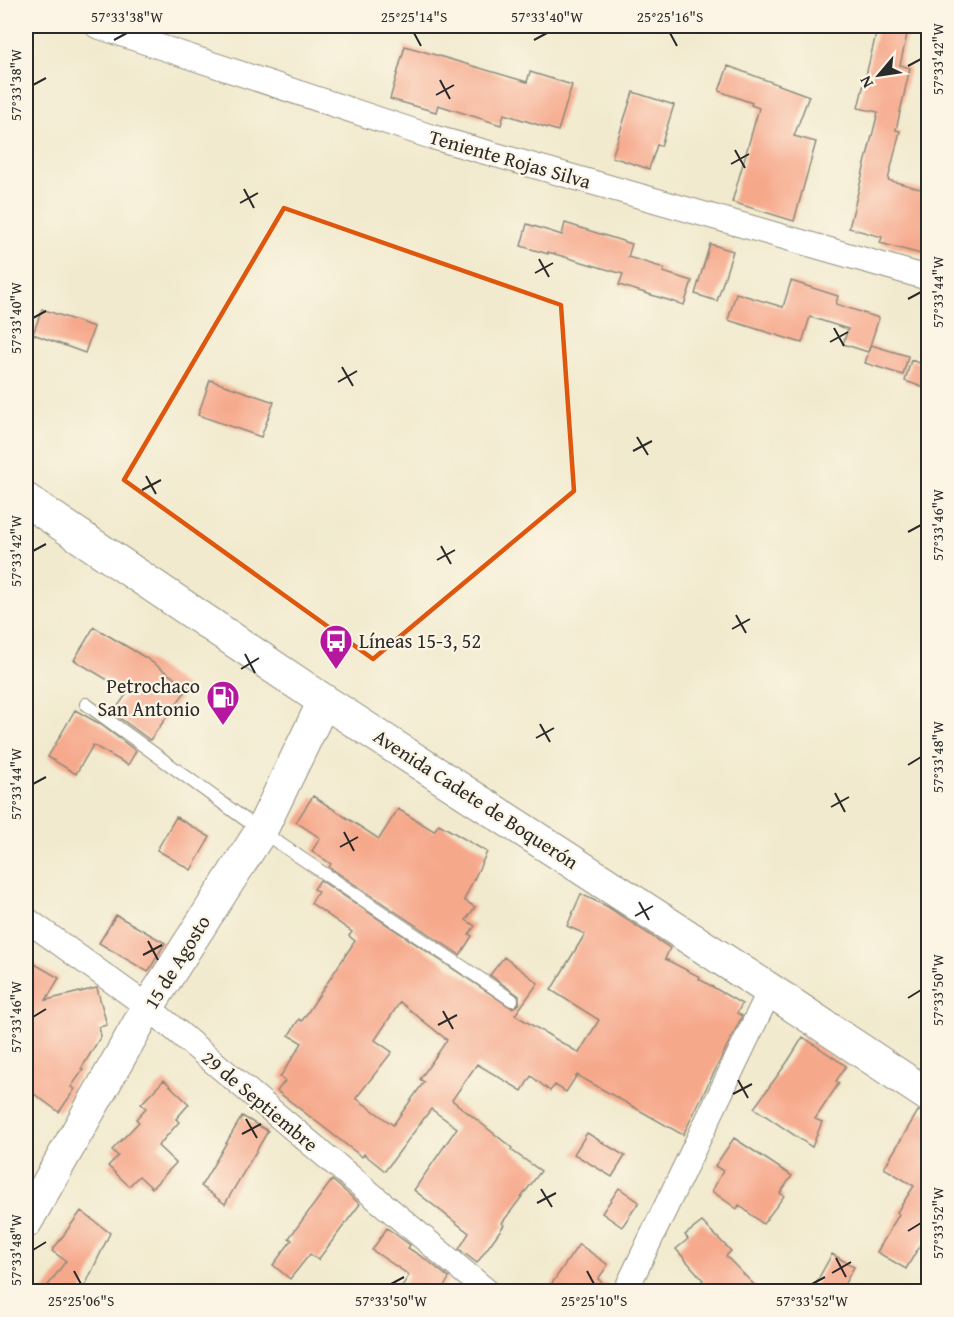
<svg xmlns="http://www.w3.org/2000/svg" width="954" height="1317" font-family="'Gentium Book Plus',serif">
  <rect width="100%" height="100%" fill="#fcf5e5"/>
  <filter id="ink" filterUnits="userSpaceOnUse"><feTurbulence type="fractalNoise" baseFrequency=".0167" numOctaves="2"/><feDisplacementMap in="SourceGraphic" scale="12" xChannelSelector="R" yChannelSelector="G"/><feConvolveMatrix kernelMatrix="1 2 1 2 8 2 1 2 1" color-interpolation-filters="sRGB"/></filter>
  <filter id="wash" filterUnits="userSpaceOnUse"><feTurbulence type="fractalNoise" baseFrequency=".008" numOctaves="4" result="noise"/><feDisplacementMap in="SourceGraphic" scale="24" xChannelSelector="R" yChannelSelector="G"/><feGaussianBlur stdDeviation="1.35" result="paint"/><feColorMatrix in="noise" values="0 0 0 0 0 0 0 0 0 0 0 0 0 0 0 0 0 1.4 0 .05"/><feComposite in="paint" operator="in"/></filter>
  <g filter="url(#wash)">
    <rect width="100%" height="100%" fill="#f1eace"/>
    <g id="blocks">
      <path fill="#f6a88b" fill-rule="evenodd" d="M878 26H909L900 65 910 68 896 130 900 131 888 180 928 191V256L880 243 882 237 849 228 878 112 858 108Z
        M405 46 527 82 530 72 572 85 558 131 504 114 501 125 438 105 436 112 390 99Z
        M728 66 809 96 794 136 816 142 794 221 732 202 759 108 751 105 752 103 719 91Z
        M633 92 674 105 661 146 657 145 649 169 612 157Z
        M565 223 632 244 628 257 664 268 663 272 692 281 684 305 619 285 623 274 548 252V254L521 246 527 224 562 235Z
        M710 244 733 251 717 301 695 294Z
        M791 281 838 296 836 304 879 318 868 352 843 344 848 329 810 317 802 343 728 320 736 293 783 307Z
        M42 309 94 327 85 353 33 334Z
        M871 345 908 356 903 375 865 363Z
        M911 360 928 366V389L905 381Z
        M210 380 274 402 261 437 198 415Z
        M94 627 146 658 188 688 150 740 113 713 128 692 74 660Z
        M75 710 100 724 136 751 128 765 93 745 76 774 48 757Z
        M313 796 379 839 398 809 434 831 439 824 487 852 464 900 475 907 466 920 475 926 469 934 472 936 460 955 329 867 331 864 312 851 320 838 296 822Z
        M176 817 210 837 191 870 157 850Z
        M320 880 512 1008 519 1004V996L490 975 504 957 538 983 515 1015 579 1053 599 1020 551 990 585 934 567 926 581 894 608 907 670 948 665 959 700 977 699 979 742 1004 737 1013 742 1016 683 1135 577 1075 566 1092 555 1085 550 1091 531 1076 522 1091 477 1064 452 1100 512 1148 511 1150 541 1171 502 1223 504 1225 477 1263 459 1249 469 1233 414 1190 457 1128 431 1109 385 1171 364 1154 362 1157 277 1091 285 1081 280 1077 302 1043 289 1035 299 1019 302 1021 355 941 349 936 352 932 311 903 318 892 314 889ZM400 1002 447 1040 420 1079 424 1082 393 1125 356 1098 392 1052 375 1040Z
        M116 915 165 943 148 972 99 943Z
        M26 959 59 978 46 1000 97 988 107 1025 99 1027 101 1036 81 1069 83 1070 71 1087 75 1089 59 1112 26 1088Z
        M803 1037 846 1066 836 1081 839 1083 815 1119 822 1122 812 1147 754 1108 788 1061Z
        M164 1080 189 1104 176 1119 179 1122 158 1146 176 1163 152 1188 139 1176 129 1186 108 1166 118 1156 112 1150 139 1122 136 1119 146 1108 141 1104Z
        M918 1111 928 1113V1231L906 1269 877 1252 899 1214 897 1212 914 1186 884 1168Z
        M242 1116 268 1131 225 1204 201 1186Z
        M587 1133 625 1156 612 1177 574 1154Z
        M734 1138 792 1176 780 1193 784 1196 763 1224 739 1205 737 1209 712 1191 723 1171 715 1166Z
        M332 1180 360 1204 318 1260 310 1254 290 1279 273 1265 292 1240 289 1238Z
        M619 1188 639 1202 622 1227 602 1213Z
        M81 1211 110 1233 82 1292H43L66 1261 52 1251Z
        M702 1222 731 1251 726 1256 761 1292H692L703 1280 676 1249 688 1239 685 1235Z
        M387 1228 410 1245 408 1248 427 1260 449 1278 441 1292H399L409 1275 372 1250Z
        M579 1244 608 1265 598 1279 611 1289V1292H546Z
        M832 1254 854 1267 840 1292H811Z"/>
    </g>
  </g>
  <g filter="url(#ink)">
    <use href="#blocks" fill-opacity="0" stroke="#8e8a7c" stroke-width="1.5"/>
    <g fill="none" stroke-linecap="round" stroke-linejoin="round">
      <defs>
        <path id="service" d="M86 704 261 831 512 1000"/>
        <path id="minor" d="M97 26 429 136 928 278
          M26 919 148 1007 488 1292
          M625 1292 770 990"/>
        <path id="tertiary" d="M26 1222 148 1007 261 831 324 701"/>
        <path id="secondary" d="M26 500 324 701 770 990 928 1095"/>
      </defs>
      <use href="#service" stroke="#8e8a7c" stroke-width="14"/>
      <use href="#minor" stroke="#8e8a7c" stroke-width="26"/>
      <use href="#tertiary" stroke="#8e8a7c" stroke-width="34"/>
      <use href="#secondary" stroke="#8e8a7c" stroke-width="35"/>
      <use href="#service" stroke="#fff" stroke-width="12"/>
      <use href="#minor" stroke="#fff" stroke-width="24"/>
      <use href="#tertiary" stroke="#fff" stroke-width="32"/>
      <use href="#secondary" stroke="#fff" stroke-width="33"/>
    </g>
  </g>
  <path fill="none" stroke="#df570e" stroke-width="4.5" stroke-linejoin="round" d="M284 208 561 305 574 491 373 659 124 480Z"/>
  <path fill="none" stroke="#2b2b2b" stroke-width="2" d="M414 33 421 46M670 33 677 46M114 40 127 33M534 40 547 33M908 66 921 59M440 80 450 99M33 85 46 78M436 95 454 85M735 150 745 168M731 164 749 154M244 189 254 208M240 203 258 193M539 259 549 277M535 273 553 263M908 299 921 292M33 318 46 311M834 328 844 346M830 342 848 332M342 367 353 386M338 382 357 371M637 437 648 455M633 451 652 441M146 476 156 494M142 490 161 480M908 532 921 525M441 546 451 564M33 551 46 544M437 560 455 550M736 615 746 633M732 629 750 619M245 654 255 673M241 669 259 658M540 724 550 742M536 738 554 728M908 765 921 757M33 784 46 777M835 793 845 812M831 807 849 797M344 832 354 851M340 847 358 837M639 902 649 920M635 916 653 906M148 941 158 960M143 955 162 945M908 998 921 990M443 1011 453 1029M33 1017 46 1009M438 1025 457 1015M738 1080 748 1098M733 1094 752 1084M246 1119 257 1138M242 1134 261 1124M541 1189 552 1207M537 1203 556 1193M908 1231 921 1223M33 1250 46 1242M836 1258 846 1277M74 1271 81 1284M587 1271 594 1284M832 1273 851 1262M391 1284 404 1277M812 1284 825 1277"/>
  <defs>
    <symbol id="bus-pin" viewBox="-11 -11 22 30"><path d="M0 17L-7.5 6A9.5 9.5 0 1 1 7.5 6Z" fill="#b5179e" stroke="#fcf5e5"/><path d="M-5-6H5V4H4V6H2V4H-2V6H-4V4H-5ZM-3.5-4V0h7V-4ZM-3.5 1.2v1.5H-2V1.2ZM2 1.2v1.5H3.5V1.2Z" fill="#fff"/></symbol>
    <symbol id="fuel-pin" viewBox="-11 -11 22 30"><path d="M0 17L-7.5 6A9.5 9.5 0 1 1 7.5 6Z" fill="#b5179e" stroke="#fcf5e5"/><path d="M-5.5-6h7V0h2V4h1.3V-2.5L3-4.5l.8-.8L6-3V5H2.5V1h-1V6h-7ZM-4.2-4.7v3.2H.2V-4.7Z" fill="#fff"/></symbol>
  </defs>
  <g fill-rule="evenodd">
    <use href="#bus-pin" x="317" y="622" width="38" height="52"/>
    <use href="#fuel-pin" x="204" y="678" width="38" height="52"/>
  </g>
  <g text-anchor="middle" stroke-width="4.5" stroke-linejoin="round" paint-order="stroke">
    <g font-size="20" fill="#2b2b2b" stroke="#fcf5e5">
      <text transform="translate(510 159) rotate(16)" y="7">Teniente Rojas Silva</text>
      <text transform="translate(476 799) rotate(33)" y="7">Avenida Cadete de Boquerón</text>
      <text transform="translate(177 962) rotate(-58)" y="7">15 de Agosto</text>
      <text transform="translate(260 1101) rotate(40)" y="7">29 de Septiembre</text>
    </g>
    <g font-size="20" fill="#2b2b2b" stroke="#fcf5e5" text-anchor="start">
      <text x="359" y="648">Líneas 15-3, 52</text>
      <text x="200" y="693" text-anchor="end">Petrochaco<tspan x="200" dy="23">San Antonio</tspan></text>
    </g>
  </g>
  <rect width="954" height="1317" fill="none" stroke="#fcf5e5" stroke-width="66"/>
  <g transform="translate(879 75) rotate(241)" stroke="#fcf5e5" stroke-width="4.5" paint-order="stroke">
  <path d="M0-4.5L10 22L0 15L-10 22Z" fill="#2b2b2b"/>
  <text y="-9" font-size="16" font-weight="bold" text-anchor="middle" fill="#2b2b2b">N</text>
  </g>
  <rect x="33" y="33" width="888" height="1251" fill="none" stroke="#2b2b2b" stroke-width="2"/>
  <g font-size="15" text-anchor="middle" fill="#2b2b2b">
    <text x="127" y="22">57°33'38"W</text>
    <text x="414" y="22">25°25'14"S</text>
    <text x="547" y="22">57°33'40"W</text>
    <text x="670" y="22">25°25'16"S</text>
    <text transform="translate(938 59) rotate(-90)" y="5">57°33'42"W</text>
    <text transform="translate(16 85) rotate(-90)" y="5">57°33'38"W</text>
    <text transform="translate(938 292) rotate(-90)" y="5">57°33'44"W</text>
    <text transform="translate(16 318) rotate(-90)" y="5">57°33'40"W</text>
    <text transform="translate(938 525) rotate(-90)" y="5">57°33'46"W</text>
    <text transform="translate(16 551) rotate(-90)" y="5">57°33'42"W</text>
    <text transform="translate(938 757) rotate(-90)" y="5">57°33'48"W</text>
    <text transform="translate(16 784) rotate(-90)" y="5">57°33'44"W</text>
    <text transform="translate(938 990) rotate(-90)" y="5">57°33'50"W</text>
    <text transform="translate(16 1017) rotate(-90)" y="5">57°33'46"W</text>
    <text transform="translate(938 1223) rotate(-90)" y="5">57°33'52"W</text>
    <text transform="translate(16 1250) rotate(-90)" y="5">57°33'48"W</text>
    <text x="81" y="1306">25°25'06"S</text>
    <text x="391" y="1306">57°33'50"W</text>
    <text x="594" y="1306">25°25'10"S</text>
    <text x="812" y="1306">57°33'52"W</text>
  </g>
</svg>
